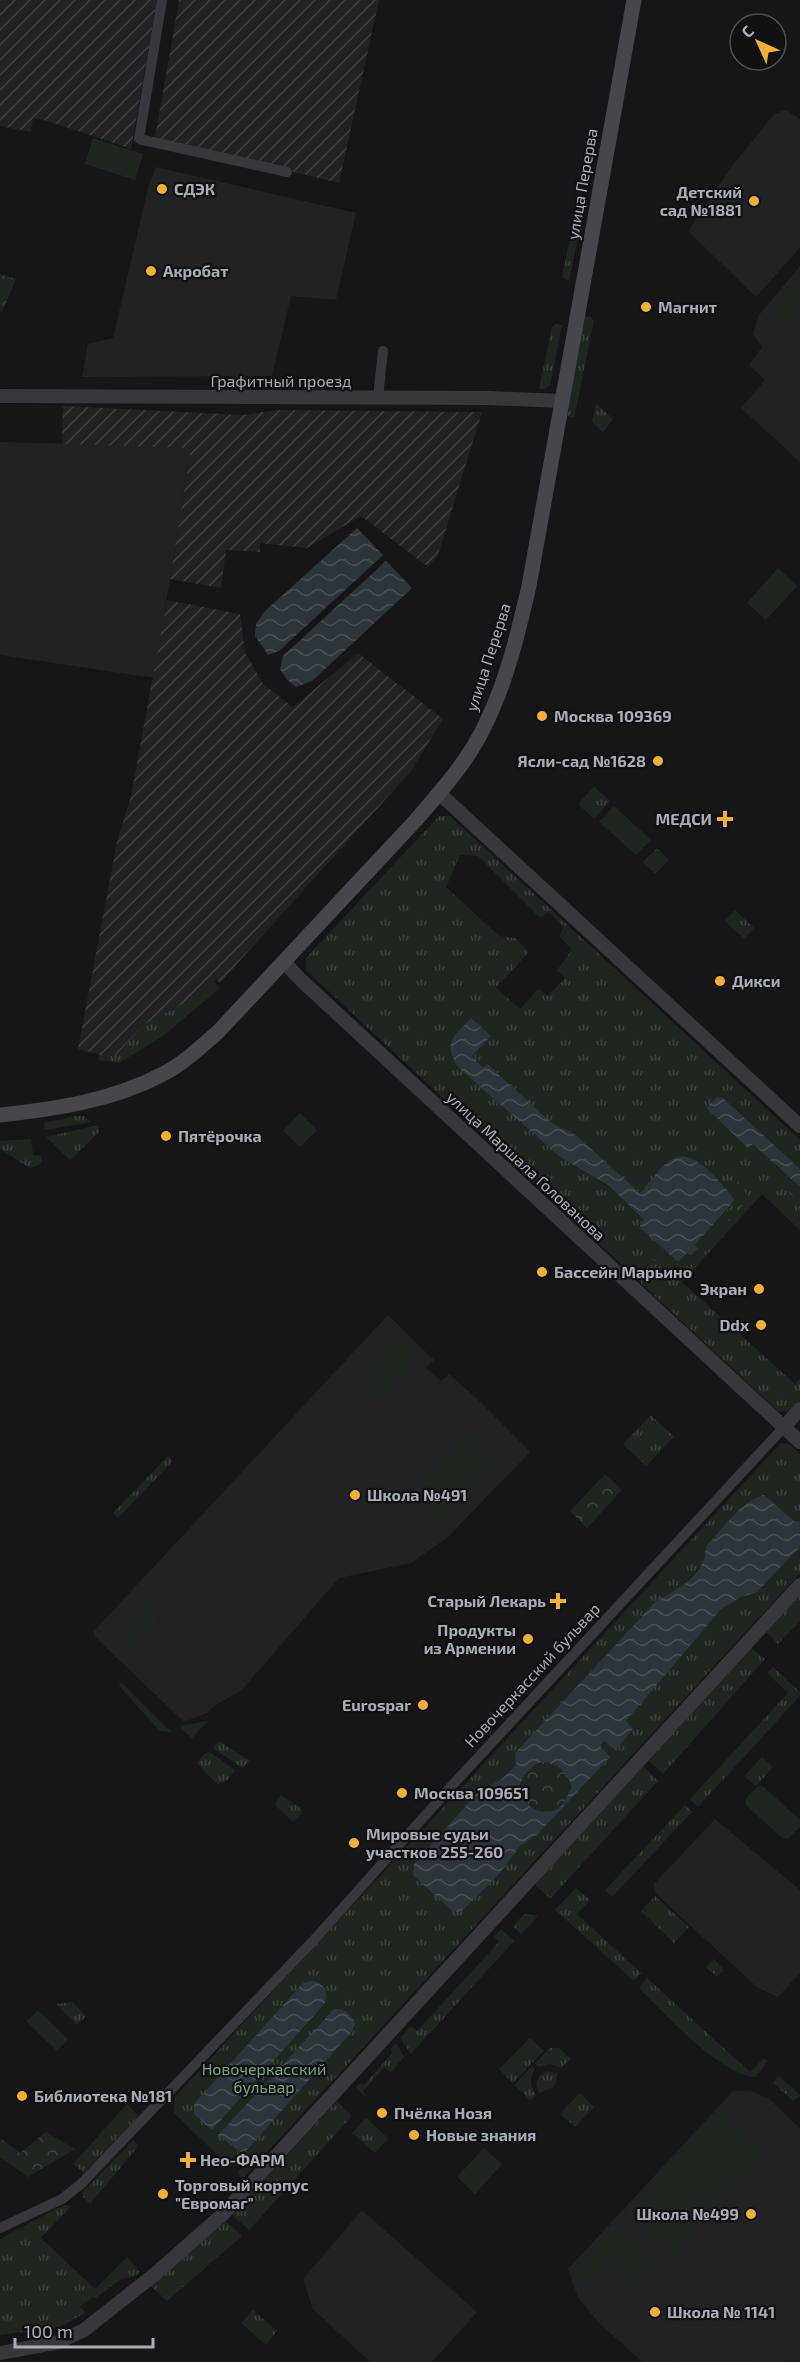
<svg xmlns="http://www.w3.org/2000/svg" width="800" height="2362" font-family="'Exo 2',sans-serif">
  <defs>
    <pattern id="industrial-furrows" width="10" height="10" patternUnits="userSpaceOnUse" patternTransform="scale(1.5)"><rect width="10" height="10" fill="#222225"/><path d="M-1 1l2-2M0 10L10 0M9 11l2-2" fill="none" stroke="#3f3f43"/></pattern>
    <pattern id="grass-tufts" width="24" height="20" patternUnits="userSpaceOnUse" patternTransform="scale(1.5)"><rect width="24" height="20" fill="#1e261f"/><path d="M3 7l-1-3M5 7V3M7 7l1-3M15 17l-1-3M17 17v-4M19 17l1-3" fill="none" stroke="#3c433d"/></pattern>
    <pattern id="forest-crowns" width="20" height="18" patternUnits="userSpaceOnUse" patternTransform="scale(1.5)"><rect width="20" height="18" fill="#1e261f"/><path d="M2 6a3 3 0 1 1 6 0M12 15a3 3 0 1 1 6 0" fill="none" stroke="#3c433d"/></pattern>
    <pattern id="water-waves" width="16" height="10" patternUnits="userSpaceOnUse" patternTransform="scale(1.5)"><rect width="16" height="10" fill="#2c353c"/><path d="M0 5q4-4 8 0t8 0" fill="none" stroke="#485056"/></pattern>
  </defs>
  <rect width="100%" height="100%" fill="#161618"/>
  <path fill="#222225" d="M786 110 800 119V248L756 297 688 231 729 170 774 114Z
    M156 167 356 213 336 300 291 296 272 376 82 377 88 344 113 338 149 184Z
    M800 266V462L741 408 765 380 749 365 762 347 753 334 758 316Z
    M0 442 191 447 154 678 0 655Z
    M388 1315 434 1360 426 1368 441 1381 449 1374 475 1397 530 1452 448 1537 411 1563 339 1578 241 1691 217 1704 207 1713 184 1722 95 1637 93 1632Z
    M715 1819 800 1890V1973L778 1997 758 1988 656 1894 654 1884Z
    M749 2090 769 2099 800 2128V2361L642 2362 598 2322 578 2298 568 2269 733 2091Z
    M362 2210 477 2312 432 2362H370L313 2309 303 2279Z"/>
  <path fill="url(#industrial-furrows)" d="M0 0H157L131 149 48 121 33 118 31 132 0 126Z
    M179 0H379L339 183 155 138Z
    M63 406 244 415 275 410 482 412 438 555 428 567 361 516 307 548 260 543V552L226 550 221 588 170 579 191 448 62 444Z
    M167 600 240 614 245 652 263 684 293 707 358 653 443 719 411 771 227 975 220 983 216 979 200 995 145 1024 117 1054 99 1060 100 1055 78 1049 117 842 131 796Z"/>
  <path fill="url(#grass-tufts)" fill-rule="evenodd" d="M578 221 581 223 569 281 562 278 573 222Z
    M584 316 591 317 594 321 574 418 567 416Z
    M555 324 562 325 550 385 545 389H539L552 327Z
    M596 403 613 419 603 432 592 422Z
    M594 786 610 801 594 819 578 804Z
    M439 816H450L800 1140V1169L722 1098 749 1147 753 1144 800 1187V1230L762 1194 682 1282 795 1384 800 1379V1400L791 1410 779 1412 306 970V958ZM460 855 478 856 540 918 548 912 564 927 559 936 572 950 557 970 565 978 548 996 538 989 520 1009 496 988 529 952 515 938 499 936 446 887ZM491 1036 472 1056 484 1067 487 1065 552 1123 576 1135 640 1193 672 1158 699 1162 722 1184 735 1201 695 1245 698 1248 687 1253 678 1261 639 1226 644 1220 609 1187 560 1157 452 1037Z
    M657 848 669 860 655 874 643 862Z
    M735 910 754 928 744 939 725 921Z
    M213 981 220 988 163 1036 119 1063 99 1060 117 1054 145 1024 200 995Z
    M76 1116H84L91 1122 45 1130 44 1123Z
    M98 1125 99 1132 70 1160 46 1137Z
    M31 1139 33 1155H40L42 1161 39 1165 30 1168 0 1149V1141Z
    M651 1415 674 1437 646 1466 623 1444Z
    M781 1443 789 1444 800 1454V1521H794L706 1560 680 1589 656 1601 515 1753 516 1765 501 1780 479 1791 412 1869 490 1882 500 1873 521 1845 537 1835 610 1757 600 1746 605 1741 616 1750 633 1729 625 1722 721 1608 741 1597 756 1593 800 1547V1573L256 2164 244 2177 240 2176 238 2172 244 2166 228 2165 174 2113 175 2097Z
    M168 1456 173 1461 118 1518 113 1513Z
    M800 1595V1621L778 1644 766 1632Z
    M751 1648 765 1659 663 1774 648 1760Z
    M773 1667 800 1692V1696L698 1807 690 1799 788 1693 767 1673Z
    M208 1721 192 1738 180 1728 184 1725Z
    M219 1741 250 1761 242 1768 213 1748Z
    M210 1752 235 1770C231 1778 225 1783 217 1784L197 1763 204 1754Z
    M762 1757 773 1767 756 1786 744 1776Z
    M643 1766 658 1781 550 1899 535 1884Z
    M281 1795 302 1809V1813L293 1822 275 1805Z
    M685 1805 692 1812 612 1897 605 1890Z
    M576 1888 590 1900 577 1914 641 1973 634 1981 555 1910Z
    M655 1896 689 1927 674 1943 641 1911Z
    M524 1914 538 1916 521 1934 513 1926Z
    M501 1929 514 1941 411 2054 400 2038 411 2026 417 2031 499 1942 494 1936Z
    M714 1959 724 1970 717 1977 706 1967Z
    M647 1978 750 2072 764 2058 768 2061 756 2077C720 2076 664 2012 639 1988Z
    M72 2002 86 2016 77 2025 56 2004Z
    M530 2038 544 2051 513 2083 499 2069Z
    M396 2043 404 2057 391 2072 384 2068 363 2091 366 2096H364L356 2087 360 2083 364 2085 392 2053 391 2049Z
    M550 2048H559L571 2059 561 2068 551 2064 538 2067 535 2063Z
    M532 2066 535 2069C530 2078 529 2086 536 2095L530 2100 514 2085Z
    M546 2071 558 2073 554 2087 539 2093 536 2083 540 2075Z
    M779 2076 800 2095V2096L793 2101 773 2083Z
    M580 2093 594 2107 575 2127 560 2114Z
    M337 2101 352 2116 249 2230 232 2215Z
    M127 2104 136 2113 137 2118 84 2172 73 2164Z
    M366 2118 388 2138 375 2153 352 2133Z
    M133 2140 137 2144 136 2149 90 2204 83 2197 82 2193Z
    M63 2205 71 2206 41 2238 95 2289 127 2257 140 2272 135 2276 121 2279 96 2298 93 2297 80 2306 85 2313 58 2328 0 2335V2239Z
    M226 2221 242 2236 167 2301 151 2286Z
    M253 2310 277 2331 266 2345 241 2323Z"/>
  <path fill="url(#forest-crowns)" d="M0 274 16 279 2 312 0 311Z
    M768 1162 800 1191V1215L796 1200 765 1166Z
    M736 1179 749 1198 726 1225 737 1203 731 1188Z
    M637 1229 678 1264 683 1261 684 1273 648 1258 633 1234Z
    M605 1474 622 1490 587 1528 570 1511Z
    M121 1682 171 1732 160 1731 119 1686Z
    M520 1787a25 25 0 1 1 50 0a25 25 0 1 1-50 0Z
    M46 2132 75 2149 28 2177 0 2157V2138L20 2153Z"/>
  <path fill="#1e261f" d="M93 138 143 154 135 180 85 164Z
    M800 279V311L788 323 772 309Z
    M778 568 797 586 766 620 747 603Z
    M614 806 651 840 636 855 599 822Z
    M300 1113 317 1130 300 1147 283 1131Z
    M396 1334 419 1355 380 1398 357 1377Z
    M468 1434 498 1463 441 1522 411 1493Z
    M146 1600 162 1615 133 1648 116 1633Z
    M758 1786 764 1787 800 1820V1827L788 1839 782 1838 746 1805V1798Z
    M38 2010 68 2039 57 2051 26 2021Z
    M718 2110 766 2154 673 2255 626 2211Z
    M484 2148 502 2164 475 2194 457 2177Z
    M614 2224 657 2263 636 2286 594 2248Z
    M593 2252 607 2265 586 2288 572 2275Z"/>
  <path fill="url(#water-waves)" fill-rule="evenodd" d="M357 528 383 555 279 651 268 655 255 636 256 624 265 611Z
    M386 561 412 588 312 681 296 687 287 680 280 669 283 656Z
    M471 1018 491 1036 472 1056 483 1067 487 1064 552 1123 576 1135 640 1193C649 1184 662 1164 672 1159 694 1146 723 1185 735 1200L695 1245 698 1248 691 1255 687 1253 678 1262 639 1227 644 1220 609 1186 560 1157 458 1067C442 1042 454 1036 471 1018Z
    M717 1097H722L800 1169V1187L753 1144 748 1148 706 1108Z
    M764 1495 794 1521H800V1547L756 1593 741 1597 721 1609 626 1721 633 1729 616 1750 604 1741 600 1746 610 1757 537 1835 521 1845 500 1873 465 1908 459 1912 452 1911 413 1875 414 1864 479 1791 501 1780 516 1765 515 1753 656 1601C679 1589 706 1574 706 1546 723 1529 741 1501 764 1495ZM546 1762C560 1766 569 1773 571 1788 568 1794 566 1800 562 1805 543 1825 502 1796 529 1770 535 1764 538 1762 546 1762Z
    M313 1981C324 1984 329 1992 325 2003L212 2130 194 2114V2104L303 1983Z
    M334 2009C345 2008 351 2014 355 2023L353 2030 247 2150 240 2152 218 2135Z"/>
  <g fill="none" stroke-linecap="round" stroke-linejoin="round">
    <path stroke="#37383d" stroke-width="10" d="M162 0 139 139 287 172
      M378 397 383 351
      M0 2228 62 2199 81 2184 314 1940 447 1791 784 1427"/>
    <path stroke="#37383d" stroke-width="14" d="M0 396 488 398 562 401
      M439 793 800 1126
      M284 962 301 980 800 1442
      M784 1427 800 1409
      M0 2353 59 2342 84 2330 154 2275 223 2214 800 1585"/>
    <path stroke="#45474d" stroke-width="15" d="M0 1115C55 1109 111 1101 161 1075 182 1065 199 1048 217 1033L416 820C441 791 470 759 486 723 507 680 518 633 529 586L634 0"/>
  </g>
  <g fill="#f2b134" stroke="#111113" stroke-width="2">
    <circle cx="162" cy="189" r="6"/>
    <circle cx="754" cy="201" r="6"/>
    <circle cx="151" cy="271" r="6"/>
    <circle cx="646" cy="307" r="6"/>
    <circle cx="542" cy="716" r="6"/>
    <circle cx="658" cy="761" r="6"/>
    <path d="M722 810h6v6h6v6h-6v6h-6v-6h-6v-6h6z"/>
    <circle cx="720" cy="981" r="6"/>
    <circle cx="166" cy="1136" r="6"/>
    <circle cx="542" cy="1272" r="6"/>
    <circle cx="759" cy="1289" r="6"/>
    <circle cx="761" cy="1325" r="6"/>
    <circle cx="355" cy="1495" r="6"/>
    <path d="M555 1592h6v6h6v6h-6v6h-6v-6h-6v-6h6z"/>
    <circle cx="528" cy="1639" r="6"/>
    <circle cx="423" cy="1705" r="6"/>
    <circle cx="402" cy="1793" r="6"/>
    <circle cx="354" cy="1843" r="6"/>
    <circle cx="22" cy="2096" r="6"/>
    <circle cx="382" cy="2113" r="6"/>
    <circle cx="414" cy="2135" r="6"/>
    <path d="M185 2151h6v6h6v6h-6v6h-6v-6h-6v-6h6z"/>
    <circle cx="163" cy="2194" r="6"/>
    <circle cx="751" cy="2214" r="6"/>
    <circle cx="655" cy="2312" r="6"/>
  </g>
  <g text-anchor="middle" stroke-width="4.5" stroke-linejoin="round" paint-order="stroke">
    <g font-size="16" fill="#a8adb8" stroke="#111113">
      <text transform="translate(582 184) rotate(-80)" y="6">улица Перерва</text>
      <text x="281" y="387">Графитный проезд</text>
      <text transform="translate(488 657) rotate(-72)" y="6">улица Перерва</text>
      <text transform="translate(526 1166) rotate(43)" y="6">улица Маршала Голованова</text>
      <text transform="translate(532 1675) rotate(-47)" y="6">Новочеркасский бульвар</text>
    </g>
    <g font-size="16" font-weight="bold" fill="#a8adb8" stroke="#111113" text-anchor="start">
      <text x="174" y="195">СДЭК</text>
      <text x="742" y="198" text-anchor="end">Детский<tspan x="742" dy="18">сад №1881</tspan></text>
      <text x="163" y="277">Акробат</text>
      <text x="658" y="313">Магнит</text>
      <text x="554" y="722">Москва 109369</text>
      <text x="646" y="767" text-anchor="end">Ясли-сад №1628</text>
      <text x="712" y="825" text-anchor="end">МЕДСИ</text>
      <text x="732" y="987">Дикси</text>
      <text x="178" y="1142">Пятёрочка</text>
      <text x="554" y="1278">Бассейн Марьино</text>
      <text x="747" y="1295" text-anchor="end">Экран</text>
      <text x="749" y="1331" text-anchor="end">Ddx</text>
      <text x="367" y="1501">Школа №491</text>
      <text x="546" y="1607" text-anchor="end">Старый Лекарь</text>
      <text x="516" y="1636" text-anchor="end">Продукты<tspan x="516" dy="18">из Армении</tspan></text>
      <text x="411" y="1711" text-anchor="end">Eurospar</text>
      <text x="414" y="1799">Москва 109651</text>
      <text x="366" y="1840">Мировые судьи<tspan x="366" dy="18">участков 255-260</tspan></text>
      <text x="34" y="2102">Библиотека №181</text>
      <text x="394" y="2119">Пчёлка Нозя</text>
      <text x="426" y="2141">Новые знания</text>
      <text x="200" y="2166">Нео-ФАРМ</text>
      <text x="175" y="2191">Торговый корпус<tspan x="175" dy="18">"Евромаг"</tspan></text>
      <text x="739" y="2220" text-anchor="end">Школа №499</text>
      <text x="667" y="2318">Школа № 1141</text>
    </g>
    <g font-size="16" fill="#7fa381" stroke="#111113">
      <text x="264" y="2075">Новочеркасский<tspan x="264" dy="18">бульвар</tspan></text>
    </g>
  </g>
  <g transform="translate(758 42) rotate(315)"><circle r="28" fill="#111113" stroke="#4d4f55" stroke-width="1.5"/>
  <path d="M0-4.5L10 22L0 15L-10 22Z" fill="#f2b134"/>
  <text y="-9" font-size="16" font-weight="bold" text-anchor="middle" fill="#a8adb8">С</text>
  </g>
  <path d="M15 2338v9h138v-9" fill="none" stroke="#a8adb8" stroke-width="3"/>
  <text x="24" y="2338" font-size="18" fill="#a8adb8" stroke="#111113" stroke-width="4.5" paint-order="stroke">100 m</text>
</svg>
